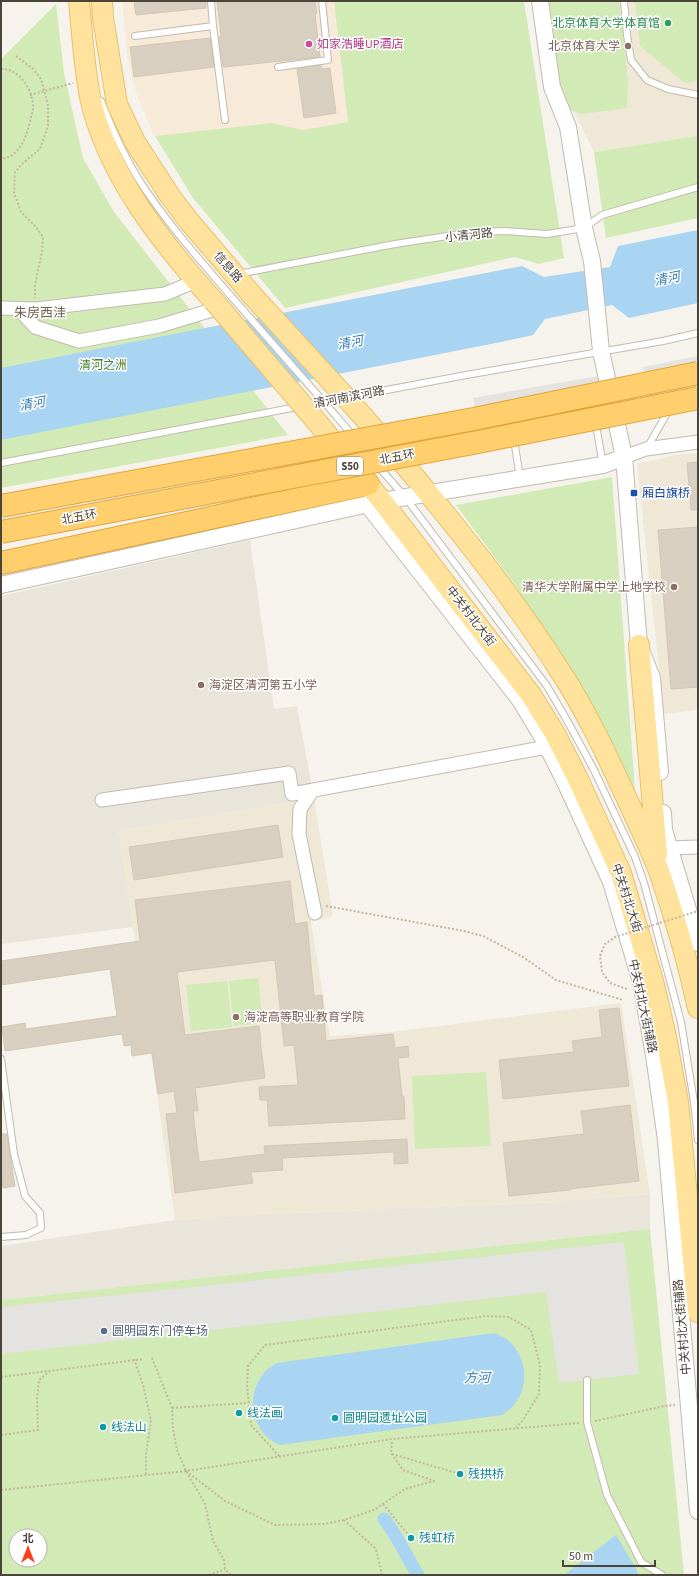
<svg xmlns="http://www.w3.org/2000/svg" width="699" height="1576" font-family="'Source Sans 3','Noto Sans SC',sans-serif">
  <rect width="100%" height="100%" fill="#f6f3ec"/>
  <path fill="#eae5da" d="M250 540 274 709 297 706 314 798 119 831 133 927 1 944V596Z
    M650 1194V1229L1 1300V1246L175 1220 273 1214 561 1202Z"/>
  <path fill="#f7ead8" d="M122 1H334L348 122 303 130 272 123 154 136 135 90 128 62Z"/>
  <path fill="#efe8d6" d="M551 1H698V136L594 152 563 90Z
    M698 453V710L664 714 637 464 675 455Z
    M314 798 333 916 311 922 330 1036 392 1032 621 1003 650 1194 561 1202 273 1214 175 1220 119 831Z"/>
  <path fill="#d2eab5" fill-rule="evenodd" d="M334 1H524L564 258 539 264 515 257 285 308 193 198 155 136 272 123 303 130 348 122Z
    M546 1H619L628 80 627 108 582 114 570 110 558 89Z
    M635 1H698V81L685 83 640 46Z
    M56 4 64 73 83 158 114 212 288 435 1 488V59Z
    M698 136V218L606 238 594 152Z
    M612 477 635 791 580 685 515 585 456 505Z
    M258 978 263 1023 234 1026 229 981Z
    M227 981 232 1027 191 1031 186 985Z
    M486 1072 491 1146 415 1149 412 1076Z
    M650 1229 684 1575H1V1300ZM16 1536H40V1560H16Z"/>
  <path fill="#e5e3e0" d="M698 356V409L653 417 643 367Z
    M604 375 613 428 482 452 473 398Z
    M624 1242 639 1374 559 1383 546 1292 1 1354V1307Z"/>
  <path fill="#a9d4f2" d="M698 230V303L629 318 612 305 545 319 533 335 506 341 1 440V368L522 266 544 277 610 267 618 246Z
    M494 1333C499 1335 504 1337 508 1340 527 1357 530 1385 514 1405 511 1409 506 1412 502 1415L280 1445C276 1443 270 1440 267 1437 249 1419 248 1391 265 1372 268 1368 273 1366 277 1363Z
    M616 1535 637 1570V1575H564Z"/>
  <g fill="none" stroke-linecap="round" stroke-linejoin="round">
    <path stroke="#a9d4f2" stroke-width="13" d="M384 1519C398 1536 406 1557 418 1575"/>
  </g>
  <path fill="#d8cfc1" stroke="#d3c7b4" d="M134 1H206V8L136 15Z
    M217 1H315L317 13 315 14 320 57 224 67 223 66 219 37 221 36Z
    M210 38 214 67 134 77 130 47Z
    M321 65 322 69 330 68 336 113 304 118 297 69Z
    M698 462V510H691L687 463Z
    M698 527V687L671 689 658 530Z
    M278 825 283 857 134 880 129 847Z
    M290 881 295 924 307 922 314 996 322 995 326 1041 393 1034 395 1048 408 1046 409 1057 398 1058 402 1096H404L405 1119 269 1126 267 1100H260L259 1087 298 1085 294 1045 284 1046 275 960 177 972 185 1035 259 1026 261 1040H260L265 1078 195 1088 198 1111H193L199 1162 265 1154 264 1146 407 1139 408 1163 394 1164V1152L282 1158 283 1170 251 1172 253 1183 175 1193 166 1114 177 1113 174 1091 158 1094 152 1053 132 1056 131 1045 124 1046 122 1034 5 1051 2 1027 25 1023 26 1029 117 1016 110 969 1 985V961L140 941 135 900Z
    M619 1008 629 1086 503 1099 499 1060 574 1052 572 1041 602 1037 599 1010Z
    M630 1105 639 1181 570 1189V1190L509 1196 503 1143 584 1134 581 1111Z
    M1 1134H7L15 1186 3 1188 1 1174Z"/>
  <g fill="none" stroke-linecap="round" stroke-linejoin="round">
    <defs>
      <path id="service" d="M624 1 627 35 631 60 647 80 668 89 698 95
        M213 26 225 120
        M135 36 213 26 211 1
        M278 67 328 60 322 1
        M101 101C112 129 125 158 141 183 167 223 199 259 230 295
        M238 274 395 244 474 232 506 231 547 234 584 228 602 215 698 187
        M337 417 354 437
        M597 431 603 465
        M515 446 520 478
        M647 448 666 415
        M1 463 466 375 663 341 698 333
        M378 466 405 497 547 686 568 722 594 770 635 857 644 883 681 1022 694 1102 698 1140
        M1 1059 14 1154 25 1196 40 1213 41 1228 26 1235 1 1237
        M587 1380V1422L607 1495 641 1562 662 1575"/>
      <path id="minor" d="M1 308 36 309 165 294 196 281
        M19 309 35 327 79 341 159 326 219 308
        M624 457 646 449 698 442
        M313 790 300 809 299 834 315 913
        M102 800 289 773 292 794 547 747
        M670 848 698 847"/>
      <path id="tertiary" d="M540 1 552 87 568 127 584 228 592 261 601 351 624 457 639 645 652 678 660 772
        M367 504 520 700 543 738 565 782 611 882 641 982 654 1055 666 1140 698 1511
        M1 585 382 501 603 465 624 457
        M663 813 664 830 698 943"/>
      <path id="primary" d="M79 1C82 33 84 65 90 97 107 174 161 242 213 300
        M102 1 103 18 117 104 135 142 170 196 188 220 252 295
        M360 413C432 496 503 581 562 674 588 714 608 758 628 801 638 824 650 847 659 871 674 914 688 963 698 1008
        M317 422 382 501 531 695 554 732 577 777 621 873 653 981 665 1032 678 1102 698 1312
        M639 645 657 854"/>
      <path id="motorway" d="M1 563 368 484"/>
    </defs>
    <use href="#service" stroke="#c2bbae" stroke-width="8"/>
    <use href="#minor" stroke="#c2bbae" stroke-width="15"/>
    <use href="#tertiary" stroke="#c2bbae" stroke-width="18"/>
    <use href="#primary" stroke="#e6c16a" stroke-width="22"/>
    <use href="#motorway" stroke="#e0a43c" stroke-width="24"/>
    <path stroke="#c4b79f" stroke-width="2" stroke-dasharray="2 2" stroke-linecap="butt" d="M16 56 33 69 41 79 48 105V126L40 149 23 163 15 172 14 193 21 212 35 226 43 237 42 252 35 284V298
      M1 69C18 68 32 88 33 105 34 108 32 113 31 117 27 134 22 156 1 159
      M30 95 73 83
      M326 906 464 931 483 936 523 957 556 980 623 1000
      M152 1358 172 1408 173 1429 177 1450 186 1471 205 1504 213 1541 224 1560 225 1569 230 1575
      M134 1359 143 1385 151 1420 146 1454V1475
      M1 1377 143 1359
      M172 1408 248 1403
      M595 1421 665 1406 675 1405
      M1 1435 38 1430 37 1399 39 1380 50 1371
      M392 1454 460 1474
      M279 1456 251 1425 247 1386 248 1366 265 1345 486 1316 509 1317 531 1330 540 1365 539 1394 523 1420 516 1428
      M186 1471 225 1501 275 1525 324 1524 344 1520 374 1510 405 1489 434 1481 403 1470 391 1453 392 1440
      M1 1490 186 1471 392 1439 579 1423
      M383 1504 411 1538
      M344 1520 376 1549 382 1575
      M209 1575 225 1569"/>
    <use href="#service" stroke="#fff" stroke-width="6"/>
    <use href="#minor" stroke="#fff" stroke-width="13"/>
    <use href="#tertiary" stroke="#fff" stroke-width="16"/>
    <use href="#primary" stroke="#ffe39c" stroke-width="20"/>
    <use href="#motorway" stroke="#ffcf6e" stroke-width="22"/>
    <defs>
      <path id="service-bridge" d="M230 295 337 417"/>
      <path id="primary-bridge" d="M252 295 360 413
        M213 300 317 422"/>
      <path id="motorway-bridge" d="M1 506 474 419 698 373
        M1 532 478 442 698 398"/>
    </defs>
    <use href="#service-bridge" stroke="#c2bbae" stroke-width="8" stroke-linecap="butt"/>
    <use href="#primary-bridge" stroke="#e6c16a" stroke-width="22" stroke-linecap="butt"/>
    <use href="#motorway-bridge" stroke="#e0a43c" stroke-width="24" stroke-linecap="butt"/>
    <path stroke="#c4b79f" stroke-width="2" stroke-dasharray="2 2" stroke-linecap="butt" d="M627 989 610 983 602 972 600 956 605 944 615 937 698 911"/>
    <use href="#service-bridge" stroke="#fff" stroke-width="6"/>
    <use href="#primary-bridge" stroke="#ffe39c" stroke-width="20"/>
    <use href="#motorway-bridge" stroke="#ffcf6e" stroke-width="22"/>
  </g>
  <circle fill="#2e9e5b" stroke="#fff" stroke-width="1.5" cx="668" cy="23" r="4"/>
  <circle fill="#d1479c" stroke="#fff" stroke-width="1.5" cx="309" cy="44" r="4"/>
  <g fill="#8d6e63" stroke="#fff" stroke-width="1.5">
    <circle cx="628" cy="46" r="4"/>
    <circle cx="674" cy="587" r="4"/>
    <circle cx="201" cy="685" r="4"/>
    <circle cx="236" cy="1017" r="4"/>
  </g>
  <rect fill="#1a4fb4" stroke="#fff" stroke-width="1.5" x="630" y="489" width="8" height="8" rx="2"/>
  <circle fill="#5c6f8a" stroke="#fff" stroke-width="1.5" cx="104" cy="1331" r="4"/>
  <g fill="#0f9aa8" stroke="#fff" stroke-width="1.5">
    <circle cx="239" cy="1413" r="4"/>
    <circle cx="335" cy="1418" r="4"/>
    <circle cx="103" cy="1427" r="4"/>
    <circle cx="460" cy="1474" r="4"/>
    <circle cx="411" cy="1538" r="4"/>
  </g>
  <g text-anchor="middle" stroke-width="3" stroke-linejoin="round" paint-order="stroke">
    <rect fill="#fff" stroke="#817c74" stroke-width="1" x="337" y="457" width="26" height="18" rx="3"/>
    <g font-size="11" font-weight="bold" fill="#4b4439">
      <text x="350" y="470">S50</text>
    </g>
    <g font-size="12" fill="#27864d" stroke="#fff" text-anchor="end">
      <text x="660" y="27">北京体育大学体育馆</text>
    </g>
    <g font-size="12" fill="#b23c85" stroke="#fff" text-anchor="start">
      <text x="317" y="48">如家浩睡UP酒店</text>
    </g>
    <g font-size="12" fill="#785e54" stroke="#fff" text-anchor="end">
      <text x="620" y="50">北京体育大学</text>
      <text x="666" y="591">清华大学附属中学上地学校</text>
      <text x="209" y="689" text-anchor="start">海淀区清河第五小学</text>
      <text x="244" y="1021" text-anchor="start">海淀高等职业教育学院</text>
    </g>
    <g font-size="12" fill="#4b4439" stroke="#fff">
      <text transform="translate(469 235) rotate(-6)" y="4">小清河路</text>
      <text transform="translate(228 267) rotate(49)" y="4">信息路</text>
      <text transform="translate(349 397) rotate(-11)" y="4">清河南滨河路</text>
      <text transform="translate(397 457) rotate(-11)" y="4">北五环</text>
      <text transform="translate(79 517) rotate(-11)" y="4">北五环</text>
      <text transform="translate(471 616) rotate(52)" y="4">中关村北大街</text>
      <text transform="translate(627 898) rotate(72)" y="4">中关村北大街</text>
      <text transform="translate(643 1006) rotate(78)" y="4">中关村北大街辅路</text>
      <text transform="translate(682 1327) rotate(-95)" y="4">中关村北大街辅路</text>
    </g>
    <g font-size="12" fill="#4a7f2a" stroke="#fff">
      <text x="103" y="369">清河之洲</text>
    </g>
    <g font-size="12" fill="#164399" stroke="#fff" text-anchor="start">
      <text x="642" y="497">厢白旗桥</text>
    </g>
    <g font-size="12" fill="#4e5e75" stroke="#fff" text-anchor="start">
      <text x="112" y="1335">圆明园东门停车场</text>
    </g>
    <g font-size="12" fill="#0d838f" stroke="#fff" text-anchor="start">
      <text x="247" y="1417">线法画</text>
      <text x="343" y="1422">圆明园遗址公园</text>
      <text x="111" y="1431">线法山</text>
      <text x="468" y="1478">残拱桥</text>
      <text x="419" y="1542">残虹桥</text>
    </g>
    <g font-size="13" font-style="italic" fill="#2e7ab2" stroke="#fff">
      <text transform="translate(667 278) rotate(-12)" y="5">清河</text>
      <text transform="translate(350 342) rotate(-11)" y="5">清河</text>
      <text transform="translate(32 403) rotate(-11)" y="5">清河</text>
      <text x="477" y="1382">方河</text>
    </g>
    <g font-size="13" fill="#6e6250" stroke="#fff">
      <text x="40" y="317">朱房西洼</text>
    </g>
  </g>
  <rect width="699" height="1576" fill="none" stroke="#4b4439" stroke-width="4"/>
  <g transform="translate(28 1548)"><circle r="19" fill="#ffffff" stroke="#b7b4b0"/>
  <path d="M0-3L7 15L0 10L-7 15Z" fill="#fc3f1d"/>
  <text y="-6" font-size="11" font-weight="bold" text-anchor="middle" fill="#4b4439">北</text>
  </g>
  <path d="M563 1560v6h92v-6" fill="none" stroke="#4b4439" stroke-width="2"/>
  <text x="569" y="1560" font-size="12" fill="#4b4439" stroke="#ffffff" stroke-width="3" paint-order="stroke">50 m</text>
</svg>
